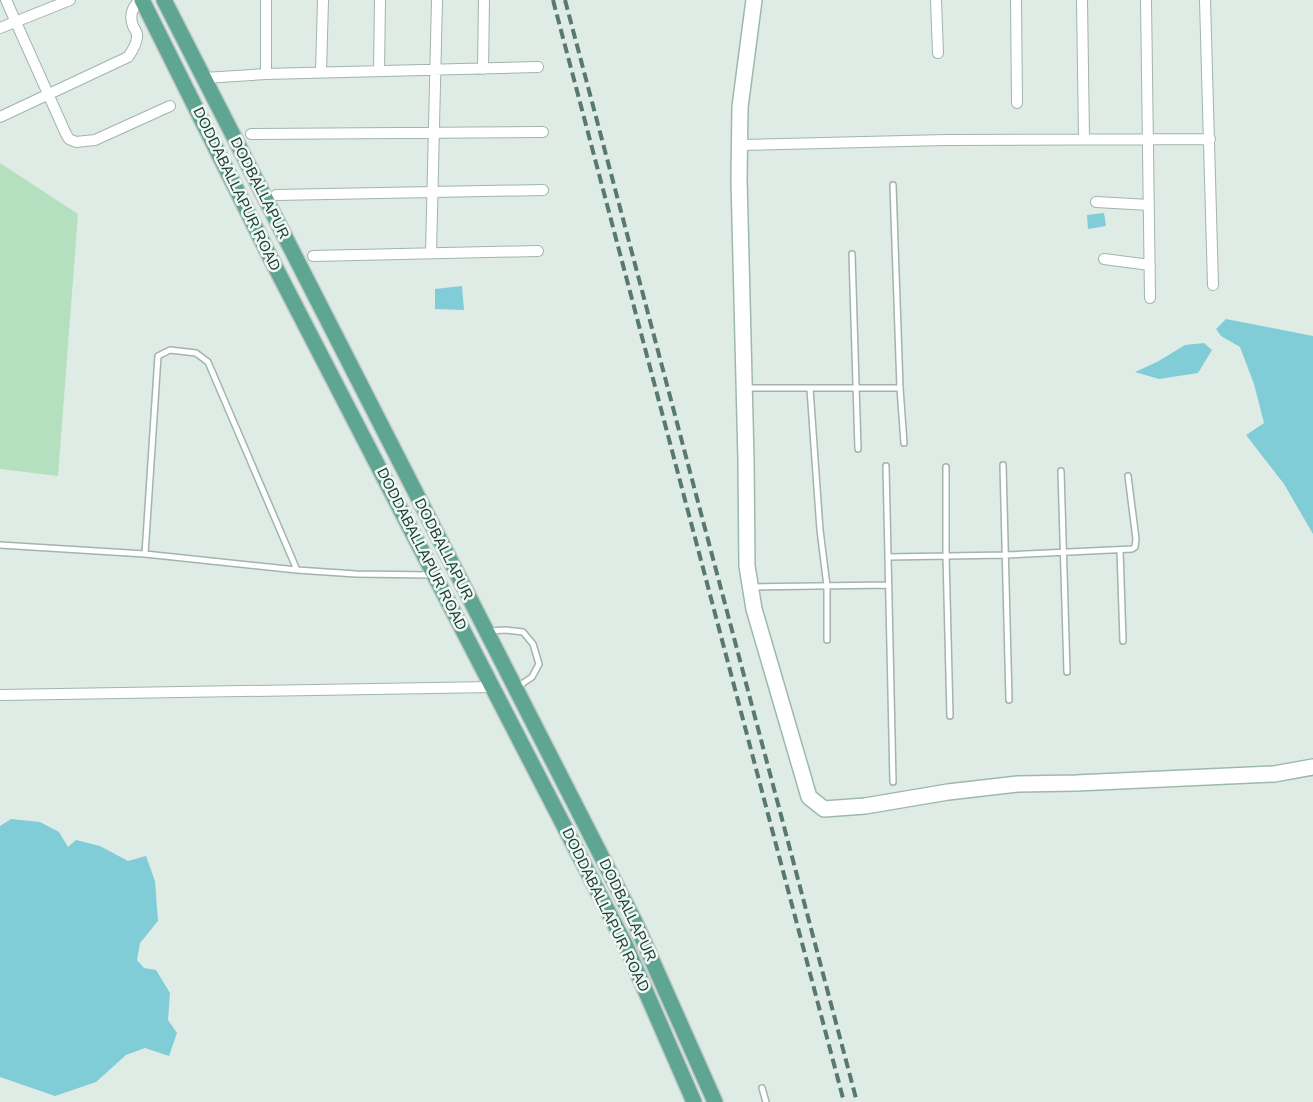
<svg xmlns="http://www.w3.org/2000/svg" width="1313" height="1102" font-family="Helvetica,sans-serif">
  <rect width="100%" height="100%" fill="#dfece6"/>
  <path fill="#b5e0bf" d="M0 163 78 214 58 476 0 469Z"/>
  <path fill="#80ccd7" d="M1104 213 1106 226 1088 229 1087 215Z
    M462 286 464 310 435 309V289Z
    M1226 319 1313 336V534L1284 484 1246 435 1264 423 1254 384 1240 347 1221 336 1216 329Z
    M1204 343 1212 350 1198 373 1159 379 1135 372 1157 362 1185 345Z
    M11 819 40 822 59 832 68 847 76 840 100 846 128 861 146 856 155 881 158 921 140 943 137 960 144 968 156 970 170 993 168 1020 177 1033 169 1056 145 1048 126 1055 96 1082 55 1096 0 1077V826Z"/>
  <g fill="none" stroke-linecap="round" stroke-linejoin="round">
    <defs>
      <path id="lane" d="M893 185 900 388 904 443
        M852 254 858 449
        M745 388H900
        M810 389 820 530 827 586V640
        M1003 465 1009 700
        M886 466 893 782
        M946 467V556L950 716
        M1061 471 1067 672
        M0 545 145 554 297 570 356 574 432 575
        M1120 550 1123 641
        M145 554 158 356 170 350 196 353 208 362 297 570
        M888 557 1005 555 1132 549 1135 547 1136 539 1128 476
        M753 587 888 585
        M489 631 506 630 523 632 533 644 539 664 532 677 516 688
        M762 1088 766 1102"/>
      <path id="street" d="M6 0 66 134 69 139 76 142 95 140 170 106
        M266 0V74
        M936 0 938 53
        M1016 0 1017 103
        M1082 0 1084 138
        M1146 0 1150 298
        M1205 0 1213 285
        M0 28 70 0
        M483 69 484 0
        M379 71 380 0
        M321 72 323 0
        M204 78 266 74 538 67
        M0 117 128 57C133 50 138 42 137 34 136 31 134 28 133 26 129 15 132 7 140 0
        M251 134 543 132
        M739 145 946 140 1210 139
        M276 195 543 190
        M1096 202 1149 205
        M431 253 437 0
        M313 256 538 251
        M1104 259 1150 265
        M0 695 493 687"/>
      <path id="secondary" d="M754 0 740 107 739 179 746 460 747 566 754 609 809 797 824 809 865 806 948 792 1018 784 1076 783 1274 774 1313 767"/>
      <path id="primary" d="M142 0 269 255 625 944 694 1102
        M164 0 635 922 715 1102"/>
    </defs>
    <use href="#lane" stroke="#a1b4ad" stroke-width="8"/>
    <use href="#street" stroke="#a1b4ad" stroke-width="12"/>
    <use href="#secondary" stroke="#9cb9ae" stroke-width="18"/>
    <use href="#primary" stroke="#c0c9c6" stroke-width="18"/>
    <use href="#lane" stroke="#fff" stroke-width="5"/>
    <use href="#street" stroke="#fff" stroke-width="10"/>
    <use href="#secondary" stroke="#fff" stroke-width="15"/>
    <use href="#primary" stroke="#5ea692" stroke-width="15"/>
    <path stroke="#58796f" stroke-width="4" stroke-dasharray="10 5" stroke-linecap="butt" d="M553 0 844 1102
      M565 0 857 1102"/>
  </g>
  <g text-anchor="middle" stroke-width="5" stroke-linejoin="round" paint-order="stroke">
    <g font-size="15" fill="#1e3d34" stroke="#eff8f3">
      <text transform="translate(260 188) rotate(63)" y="5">DODBALLAPUR</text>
      <text transform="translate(237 189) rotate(64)" y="5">DODDABALLAPUR ROAD</text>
      <text transform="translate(422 549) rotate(63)" y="5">DODDABALLAPUR ROAD</text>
      <text transform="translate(444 549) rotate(63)" y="5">DODBALLAPUR</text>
      <text transform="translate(606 910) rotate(64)" y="5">DODDABALLAPUR ROAD</text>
      <text transform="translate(628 910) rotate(64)" y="5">DODBALLAPUR</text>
    </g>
  </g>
</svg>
